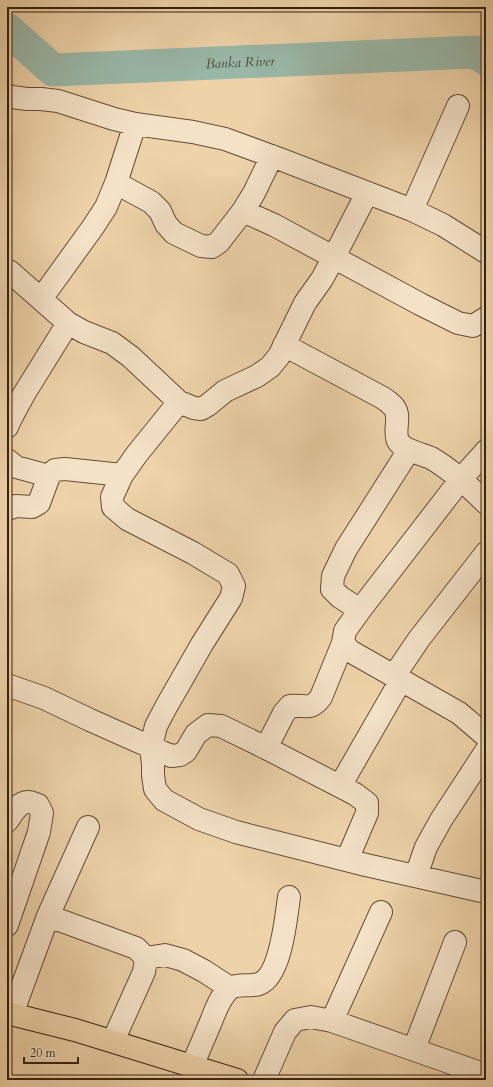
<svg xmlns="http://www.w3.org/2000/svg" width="493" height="1087" font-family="Cardo,serif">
  <rect width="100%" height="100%" fill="#eed3a9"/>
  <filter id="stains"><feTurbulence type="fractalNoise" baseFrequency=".005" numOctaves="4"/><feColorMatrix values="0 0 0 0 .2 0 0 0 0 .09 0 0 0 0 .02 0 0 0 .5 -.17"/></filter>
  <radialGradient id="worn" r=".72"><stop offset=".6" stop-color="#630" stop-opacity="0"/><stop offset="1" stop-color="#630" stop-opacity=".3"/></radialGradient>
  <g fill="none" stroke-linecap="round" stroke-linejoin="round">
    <path stroke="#99b8a8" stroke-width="33" id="s1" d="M7 29 53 70 474 52 486 59"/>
    <defs>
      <path id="minor" d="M7 95 12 97 27 99H41L58 101 114 119 135 124 193 132 225 139 285 161 412 210 443 225 486 252
        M116 183 151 202 160 211 166 224 174 233 201 246 212 247 219 242 243 211 254 193 272 156
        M412 210 458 106
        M243 211 274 225 420 304 458 323 473 326 486 318
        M9 271 68 323 84 332 112 343 131 357 179 402 194 408 201 409 208 405 225 391 257 376 270 367 279 356 305 303 322 279 334 257 367 193
        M41 299 93 227 106 207 116 183 135 124
        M284 345 383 398C386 400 390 403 393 406 402 415 393 430 398 441 403 450 422 454 431 458 452 470 469 486 486 503
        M179 402 137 454 122 475 112 497 113 507 127 519 193 553 228 574 234 586 231 598 202 644 166 707 156 726 151 747 153 765V775L155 789 164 800 199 819 236 832 366 865 486 892
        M7 427 11 418 24 394 68 323
        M486 451 461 479 360 610 345 631 343 643 350 651 459 713 486 736
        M7 460 16 467 49 476
        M7 509 16 506 32 507 39 503 49 476 55 470 65 469 122 475
        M360 610 340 597 332 589 333 576 346 549 409 450
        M394 676 419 639 486 553
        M7 685 44 698 90 720 171 756 180 755 186 751 196 734 208 725 221 726 266 748 355 794 367 803V813L347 860
        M266 748 284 713 290 706C305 704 310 712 321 697L343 643
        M340 786 401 680
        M7 821C12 814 19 801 29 802 32 802 35 804 38 805L42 813 39 832 7 925
        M416 876 426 847 441 820 486 751
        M48 916 136 948 146 958 144 972 113 1041
        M146 958 165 955 183 960 204 971 230 988
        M12 1014 48 916 88 827
        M332 1021 381 912
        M414 1049 455 942
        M192 1066C198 1052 204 1038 210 1024 215 1012 219 998 229 989 237 983 250 987 259 984 281 976 286 918 289 897
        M264 1080 285 1032 295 1020 311 1017 332 1021 486 1075"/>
      <path id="primary" d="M7 1013 75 1030 237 1080"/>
    </defs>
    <use href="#minor" stroke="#634d37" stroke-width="24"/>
    <use href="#primary" stroke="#352011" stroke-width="24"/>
    <use href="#minor" stroke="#f4e2c7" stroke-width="22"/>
    <use href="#primary" stroke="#eed3a9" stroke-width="22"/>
  </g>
  <g text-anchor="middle" stroke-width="3" stroke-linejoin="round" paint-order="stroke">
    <g font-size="14" font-style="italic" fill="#534e3e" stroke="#f4e2c7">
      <text dy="5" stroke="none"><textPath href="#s1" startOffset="249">Banka River</textPath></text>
    </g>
  </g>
  <rect width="493" height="1087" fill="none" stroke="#eed3a9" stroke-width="24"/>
  <rect x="8" y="8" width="477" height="1071" fill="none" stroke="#352011" stroke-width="2"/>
  <rect x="12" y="12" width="469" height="1063" fill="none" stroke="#352011"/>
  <path d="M24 1057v6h54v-6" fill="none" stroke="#352011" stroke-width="2"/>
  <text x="30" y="1057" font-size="12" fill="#352011" stroke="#f4e2c7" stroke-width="3" paint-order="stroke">20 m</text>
  <rect width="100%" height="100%" filter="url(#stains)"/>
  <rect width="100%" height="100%" fill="url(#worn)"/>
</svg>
